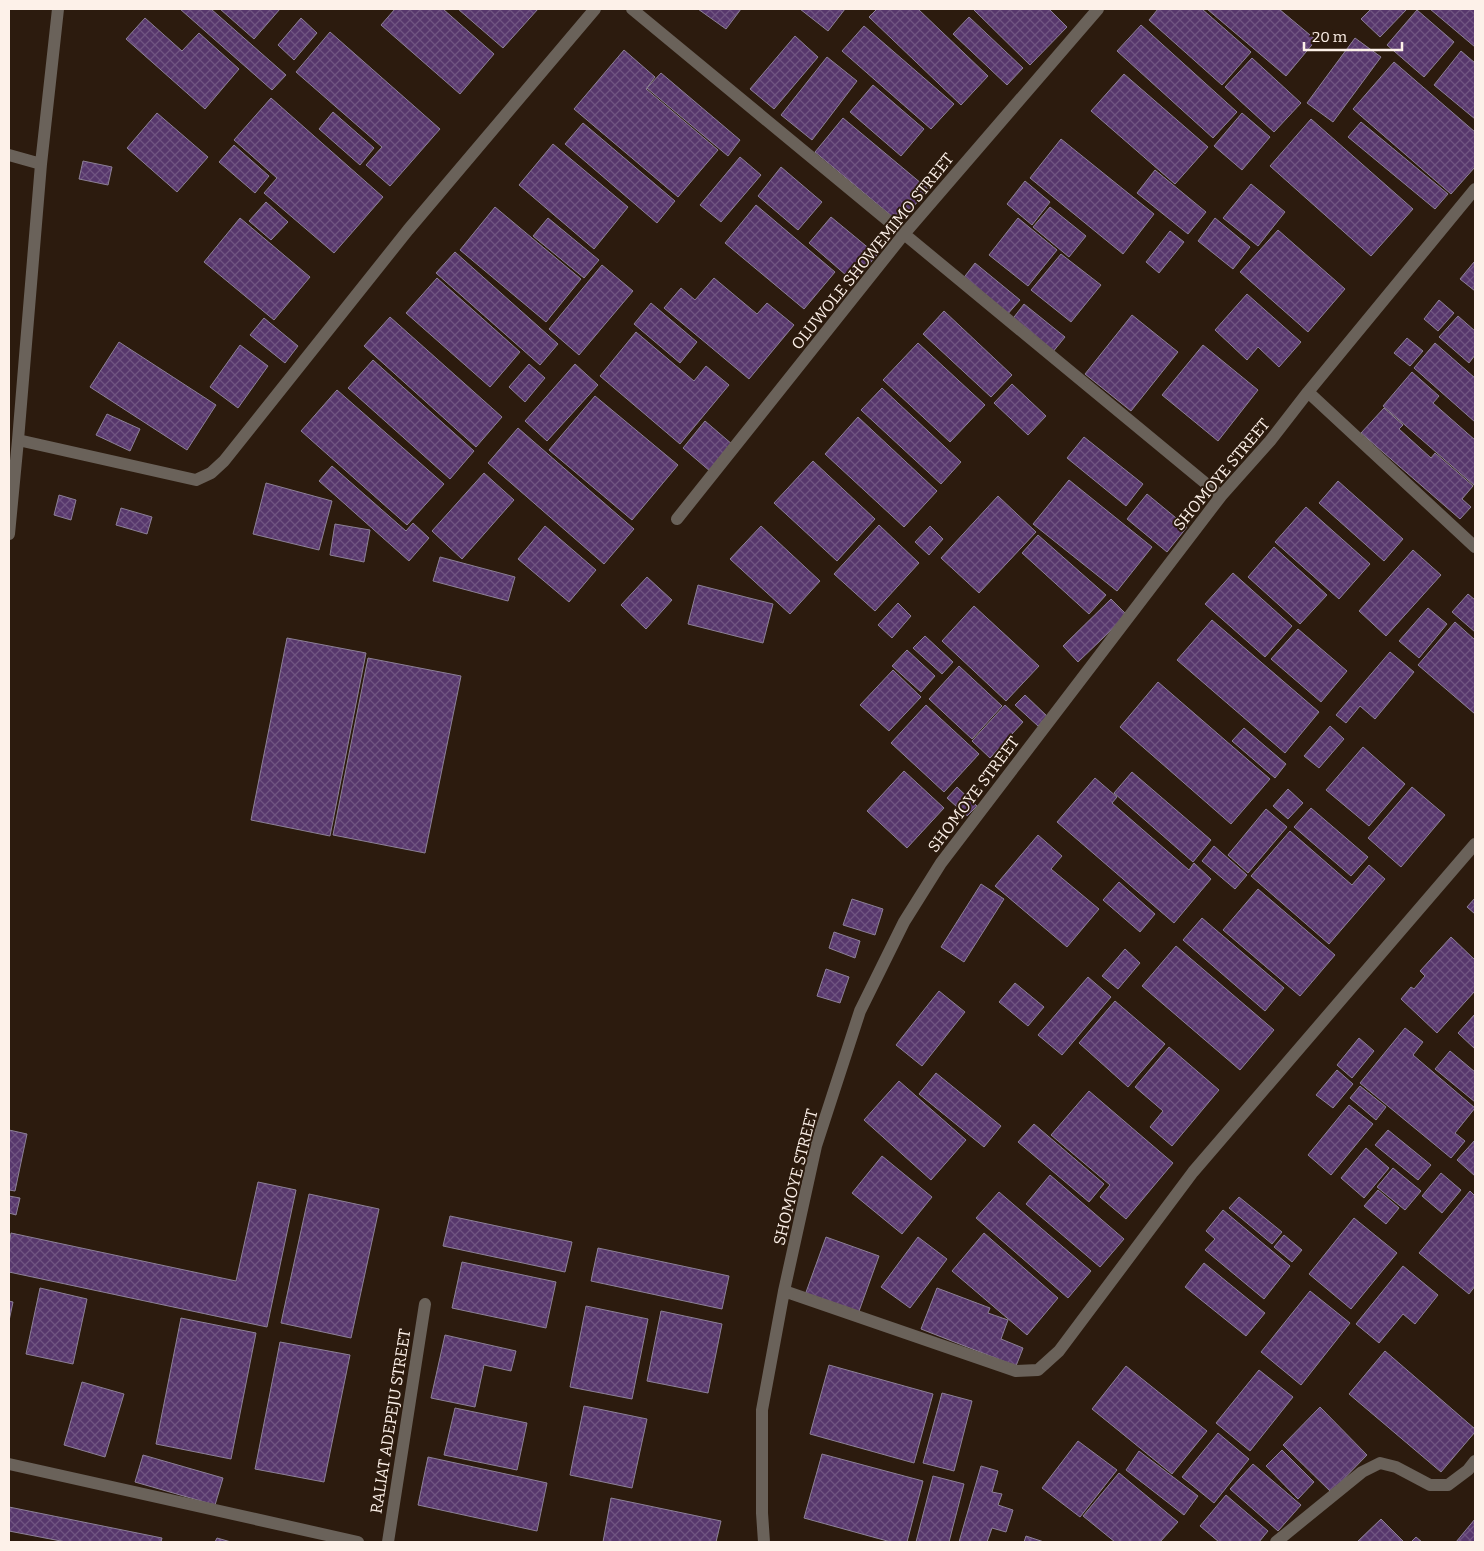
<svg xmlns="http://www.w3.org/2000/svg" width="1484" height="1551" font-family="Bitter,serif">
  <defs>
    <pattern id="building-cross-hatch" width="8" height="8" patternUnits="userSpaceOnUse" patternTransform="scale(1.25)"><rect width="8" height="8" fill="#57376c"/><path d="M0 0l8 8M0 8l8-8" fill="none" stroke="#705481"/></pattern>
  </defs>
  <rect width="100%" height="100%" fill="#2c1b0e"/>
  <path fill="url(#building-cross-hatch)" stroke="#8c8096" d="M180 9H211L286 75 272 90Z
    M220 9H280L254 39Z
    M395 9H443L494 54 460 94 381 25Z
    M458 9H538L503 48Z
    M698 9H741L726 29Z
    M800 9H845L828 31Z
    M877 9H918L988 76 961 105 869 17Z
    M973 9H1049L1067 27 1030 65Z
    M1158 9H1202L1251 52 1222 85 1149 20Z
    M1207 9H1279L1316 40 1286 76Z
    M1371 9H1407L1380 37 1361 19Z
    M1430 9H1475V47Z
    M1417 10 1454 42 1424 77 1387 45Z
    M969 17 1023 68 1007 85 953 34Z
    M145 18 182 51 199 33 239 69 205 109 126 39Z
    M301 18 317 33 294 60 278 45Z
    M1141 25 1237 112 1213 138 1117 51Z
    M864 26 954 104 931 129 842 51Z
    M330 32 440 129 390 186 366 165 382 147 296 72Z
    M795 36 818 57 774 109 750 89Z
    M1355 38 1381 57 1333 122 1307 103Z
    M624 50 655 77 646 89 718 150 678 197 574 109Z
    M1461 51 1475 63V119L1434 85Z
    M827 57 857 81 812 140 781 115Z
    M1252 58 1301 103 1274 132 1225 87Z
    M1394 62 1475 132V167L1451 194 1353 109Z
    M661 73 740 140 728 156 647 88Z
    M1124 74 1208 147 1175 184 1091 111Z
    M873 85 924 129 901 156 850 112Z
    M271 98 383 197 334 253 264 193 277 178 234 140Z
    M333 112 374 148 360 165 319 129Z
    M157 113 208 157 177 192 127 148Z
    M1242 113 1270 137 1242 170 1214 146Z
    M843 118 928 189 900 223 815 152Z
    M1311 119 1413 209 1371 256 1270 166Z
    M1361 122 1448 194 1435 209 1348 137Z
    M583 123 675 201 657 223 565 144Z
    M1061 139 1154 214 1123 254 1030 178Z
    M553 144 628 207 594 249 519 185Z
    M234 145 269 176 255 193 219 162Z
    M740 157 761 175 721 222 700 205Z
    M83 161 112 167 108 185 79 179Z
    M781 167 822 202 798 230 758 196Z
    M1155 170 1206 212 1188 234 1137 193Z
    M1025 181 1050 202 1032 225 1007 204Z
    M1251 184 1285 212 1258 246 1223 218Z
    M266 202 288 222 271 240 249 221Z
    M756 205 835 272 804 309 725 243Z
    M495 207 581 279 546 322 460 250Z
    M1050 207 1086 236 1069 257 1033 227Z
    M831 217 877 255 854 282 809 243Z
    M240 218 310 277 274 320 204 262Z
    M548 218 599 260 584 278 533 236Z
    M1018 218 1057 250 1028 286 989 255Z
    M1215 218 1250 247 1233 269 1198 241Z
    M1278 230 1345 289 1308 332 1240 272Z
    M1170 231 1184 242 1159 273 1146 262Z
    M455 252 558 344 540 365 436 273Z
    M1061 254 1101 285 1071 322 1031 290Z
    M1474 262 1475 263V291L1460 279Z
    M975 263 1020 300 1006 316 962 280Z
    M602 265 633 291 579 355 549 329Z
    M437 278 520 352 490 387 406 313Z
    M714 278 757 314 767 303 794 325 749 379 664 308 681 288 695 300Z
    M1247 294 1301 342 1279 367 1258 347 1247 360 1215 330Z
    M1439 300 1454 313 1438 331 1424 319Z
    M651 303 697 342 680 363 634 324Z
    M1024 304 1065 337 1052 353 1011 321Z
    M944 311 1012 375 991 397 923 334Z
    M1132 315 1178 352 1131 411 1085 374Z
    M1458 316 1475 331V355L1469 363 1439 337Z
    M390 317 502 417 476 447 364 346Z
    M264 318 298 346 285 363 250 335Z
    M636 332 694 381 706 366 729 385 680 444 600 376Z
    M1407 338 1423 351 1410 366 1394 353Z
    M119 342 216 405 187 450 90 387Z
    M918 343 985 405 950 442 883 380Z
    M1435 343 1475 378V422L1414 368Z
    M240 345 268 366 238 408 210 387Z
    M1203 345 1258 390 1218 441 1162 395Z
    M373 360 474 451 450 479 348 388Z
    M529 364 545 378 525 402 509 387Z
    M575 364 598 385 547 441 525 421Z
    M1412 372 1439 396 1433 403 1475 440V486L1383 406Z
    M1012 384 1046 416 1028 435 994 403Z
    M882 388 961 462 941 484 861 410Z
    M337 390 444 484 407 525 301 431Z
    M595 396 678 465 632 520 549 450Z
    M1384 408 1403 425 1399 429 1431 458 1435 453 1473 486 1462 499 1471 507 1460 519 1361 433Z
    M107 414 140 429 130 451 96 435Z
    M858 417 937 491 904 527 825 454Z
    M705 421 733 445 711 472 683 448Z
    M518 428 634 529 604 564 488 463Z
    M1084 437 1143 484 1126 506 1067 458Z
    M813 461 875 519 837 561 774 503Z
    M332 466 406 531 413 523 429 538 409 561 319 481Z
    M484 473 514 500 462 559 432 531Z
    M1069 480 1152 547 1117 591 1033 524Z
    M1338 481 1403 539 1384 561 1319 503Z
    M266 483 332 501 319 550 253 534Z
    M1147 494 1187 527 1167 552 1127 519Z
    M59 495 76 500 71 520 54 515Z
    M998 496 1036 532 979 593 941 558Z
    M1306 507 1370 564 1339 599 1275 542Z
    M121 508 152 517 147 534 116 525Z
    M335 524 370 530 364 562 330 555Z
    M879 525 919 563 875 611 834 574Z
    M545 526 596 570 569 602 518 559Z
    M761 526 820 581 790 614 730 559Z
    M930 526 943 539 929 555 915 542Z
    M1038 535 1106 595 1089 614 1022 553Z
    M1274 547 1327 595 1300 624 1248 577Z
    M1413 550 1441 575 1386 636 1359 611Z
    M440 557 515 577 508 601 433 581Z
    M1233 573 1292 626 1265 657 1205 604Z
    M647 577 672 600 646 629 621 605Z
    M698 585 773 604 763 643 688 624Z
    M1468 594 1475 600V632L1452 612Z
    M1111 599 1127 615 1078 662 1063 646Z
    M898 603 911 616 892 638 878 625Z
    M974 606 1039 666 1006 701 942 641Z
    M1428 608 1447 624 1419 658 1399 641Z
    M1212 620 1319 712 1285 753 1177 660Z
    M1455 622 1475 640V714L1418 665Z
    M1298 629 1347 671 1321 702 1271 659Z
    M925 636 953 662 942 674 913 648Z
    M287 638 366 653 330 836 251 820Z
    M907 650 935 676 921 692 892 666Z
    M1390 652 1414 672 1375 719 1360 706 1346 723 1336 715Z
    M368 658 461 676 425 853 333 835Z
    M959 666 1002 706 972 739 929 699Z
    M893 670 921 697 889 731 860 705Z
    M1158 682 1270 779 1231 824 1120 727Z
    M1025 695 1047 716 1038 726 1015 705Z
    M926 705 979 754 944 792 891 743Z
    M1005 705 1023 722 990 758 972 741Z
    M1330 726 1344 739 1319 768 1304 756Z
    M1244 728 1286 764 1275 778 1232 741Z
    M1363 747 1405 784 1369 826 1326 790Z
    M904 771 944 808 907 848 867 811Z
    M1132 772 1211 840 1193 862 1114 793Z
    M1095 778 1117 797 1112 803 1189 870 1194 863 1211 879 1174 923 1057 822Z
    M957 787 977 806 967 816 947 798Z
    M1412 787 1445 815 1401 867 1368 838Z
    M1288 789 1303 803 1288 819 1273 806Z
    M1311 808 1368 857 1351 876 1294 827Z
    M1266 809 1287 827 1248 873 1228 855Z
    M1290 831 1352 885 1369 865 1385 879 1329 944 1251 876Z
    M1038 835 1062 856 1051 869 1099 909 1067 947 995 886Z
    M1214 846 1247 875 1235 889 1202 861Z
    M1119 882 1155 914 1140 932 1103 900Z
    M981 884 1004 899 964 962 941 947Z
    M1258 889 1335 955 1300 996 1223 930Z
    M1475 898V914L1467 907Z
    M852 899 883 909 875 935 843 925Z
    M1202 918 1284 988 1265 1011 1183 940Z
    M834 932 860 941 855 958 829 948Z
    M1451 937 1475 960V991L1437 1033 1401 999 1411 987 1414 989 1425 976 1420 971Z
    M1176 946 1274 1030 1240 1070 1142 986Z
    M1125 949 1140 963 1118 989 1102 976Z
    M826 969 849 977 840 1003 817 996Z
    M1088 977 1111 997 1062 1055 1038 1035Z
    M1015 983 1044 1007 1028 1026 999 1002Z
    M939 991 965 1012 922 1066 896 1045Z
    M1115 1001 1165 1044 1128 1087 1079 1043Z
    M1475 1014V1049L1458 1033Z
    M1405 1028 1423 1042 1413 1055 1475 1108 1455 1133 1465 1141 1451 1158 1360 1083Z
    M1359 1038 1374 1051 1352 1078 1337 1065Z
    M1169 1047 1219 1090 1172 1146 1150 1127 1163 1111 1135 1087Z
    M1450 1051 1475 1072V1102L1435 1069Z
    M1337 1070 1353 1084 1333 1108 1316 1095Z
    M936 1073 1001 1126 984 1147 919 1094Z
    M899 1081 966 1140 931 1180 864 1120Z
    M1360 1086 1386 1107 1376 1120 1350 1098Z
    M1089 1091 1173 1163 1126 1219 1100 1197 1110 1185 1051 1135Z
    M1349 1105 1373 1124 1331 1175 1308 1155Z
    M1034 1124 1104 1184 1089 1202 1018 1142Z
    M9 1130 27 1134 15 1191 9 1190Z
    M1388 1130 1431 1165 1418 1180 1375 1145Z
    M1475 1140V1176L1457 1160Z
    M1366 1148 1389 1168 1364 1198 1341 1178Z
    M882 1156 932 1197 902 1234 852 1193Z
    M1393 1168 1421 1191 1405 1210 1377 1187Z
    M1441 1173 1461 1190 1442 1213 1422 1196Z
    M1050 1175 1124 1239 1100 1267 1026 1204Z
    M258 1182 296 1190 267 1327 9 1272V1244L11 1233 236 1281Z
    M1378 1190 1399 1208 1386 1224 1364 1206Z
    M1470 1191 1475 1196V1286L1469 1294 1419 1253Z
    M999 1192 1091 1271 1068 1298 976 1218Z
    M309 1194 379 1209 351 1338 281 1323Z
    M9 1196 20 1198 16 1215 9 1213Z
    M1239 1197 1282 1232 1272 1244 1229 1208Z
    M1223 1210 1290 1266 1264 1299 1205 1250 1215 1239 1206 1231Z
    M450 1216 572 1242 565 1272 443 1246Z
    M1354 1218 1397 1253 1351 1309 1309 1274Z
    M984 1233 1058 1298 1027 1335 952 1271Z
    M1284 1235 1302 1250 1292 1262 1274 1247Z
    M826 1237 879 1256 858 1314 805 1295Z
    M918 1237 947 1259 910 1308 881 1287Z
    M598 1248 729 1276 722 1309 591 1281Z
    M462 1262 556 1282 546 1328 452 1308Z
    M1204 1263 1265 1313 1246 1336 1185 1287Z
    M1403 1266 1438 1295 1415 1324 1403 1314 1379 1343 1356 1324Z
    M40 1288 87 1299 73 1364 26 1354Z
    M937 1288 990 1308 988 1313 1008 1320 1001 1339 1023 1348 1016 1366 921 1329Z
    M1310 1291 1350 1323 1301 1385 1261 1352Z
    M9 1301 13 1302 9 1321Z
    M586 1306 648 1319 632 1399 570 1387Z
    M661 1311 722 1324 708 1393 647 1381Z
    M181 1318 256 1333 231 1459 156 1444Z
    M445 1335 516 1351 511 1371 484 1365 475 1407 431 1398Z
    M280 1342 350 1355 324 1482 255 1469Z
    M1385 1351 1475 1429V1432L1441 1472 1349 1394Z
    M829 1365 933 1394 914 1463 810 1434Z
    M1126 1366 1207 1431 1172 1474 1092 1409Z
    M1259 1370 1293 1397 1250 1451 1216 1423Z
    M82 1382 124 1394 105 1457 64 1445Z
    M942 1393 972 1401 954 1471 923 1463Z
    M584 1406 647 1419 632 1488 570 1475Z
    M1320 1407 1367 1455 1331 1492 1283 1445Z
    M455 1408 527 1423 517 1470 444 1455Z
    M1218 1433 1249 1459 1214 1503 1182 1477Z
    M1078 1441 1117 1470 1080 1517 1042 1488Z
    M1282 1450 1314 1482 1298 1499 1266 1466Z
    M1139 1451 1198 1496 1184 1515 1126 1470Z
    M822 1454 923 1481 907 1542H891L804 1518Z
    M143 1455 223 1478 215 1505 135 1482Z
    M428 1457 547 1483 537 1531 418 1505Z
    M1253 1464 1301 1505 1278 1531 1230 1489Z
    M981 1466 998 1471 992 1492 1002 1494 998 1505 1013 1510 1006 1532 992 1528 987 1542H959Z
    M1119 1473 1178 1522 1160 1542H1115L1083 1516Z
    M933 1476 964 1484 949 1542H916Z
    M1226 1495 1268 1531 1259 1542H1219L1200 1526Z
    M611 1498 721 1521 716 1542H603Z
    M9 1507 162 1538 161 1542H66L9 1531Z
    M1381 1519 1404 1542H1357Z
    M1475 1519V1542H1456Z
    M1026 1536 1044 1542H1024Z
    M1416 1537 1422 1542H1411Z
    M217 1538 231 1542H215Z"/>
  <g fill="none" stroke-linecap="round" stroke-linejoin="round">
    <path stroke="#6a625a" stroke-width="12" d="M632 9 1221 496
      M9 155 41 164
      M1308 392 1475 547
      M18 440 196 480 211 473 224 461 408 230 595 9
      M677 519 904 234 1098 9
      M9 534 18 440 41 164 58 9
      M784 1291 1016 1371 1038 1370 1059 1351 1193 1172 1475 844
      M9 1464 358 1542
      M388 1542 425 1304
      M764 1542 762 1513V1410L784 1291 816 1146 860 1011 904 922 941 863 1221 496 1270 441 1308 392 1475 189
      M1276 1542 1362 1472 1380 1463 1396 1467 1430 1485H1448L1468 1470 1475 1461"/>
  </g>
  <g text-anchor="middle" stroke-width="4" stroke-linejoin="round" paint-order="stroke">
    <g font-size="16" fill="#fdf1e9" stroke="#2c1b0e">
      <text transform="translate(872 251) rotate(-51)" y="6">OLUWOLE SHOWEMIMO STREET</text>
      <text transform="translate(1221 474) rotate(-50)" y="6">SHOMOYE STREET</text>
      <text transform="translate(973 794) rotate(-53)" y="6">SHOMOYE STREET</text>
      <text transform="translate(795 1177) rotate(-76)" y="6">SHOMOYE STREET</text>
      <text transform="translate(390 1421) rotate(-81)" y="6">RALIAT ADEPEJU STREET</text>
    </g>
  </g>
  <rect width="1484" height="1551" fill="none" stroke="#fdf1e9" stroke-width="20"/>
  <path d="M1304 42v8h98v-8" fill="none" stroke="#fdf1e9" stroke-width="2.5"/>
  <text x="1312" y="42" font-size="15" fill="#fdf1e9" stroke="#2c1b0e" stroke-width="4" paint-order="stroke">20 m</text>
</svg>
